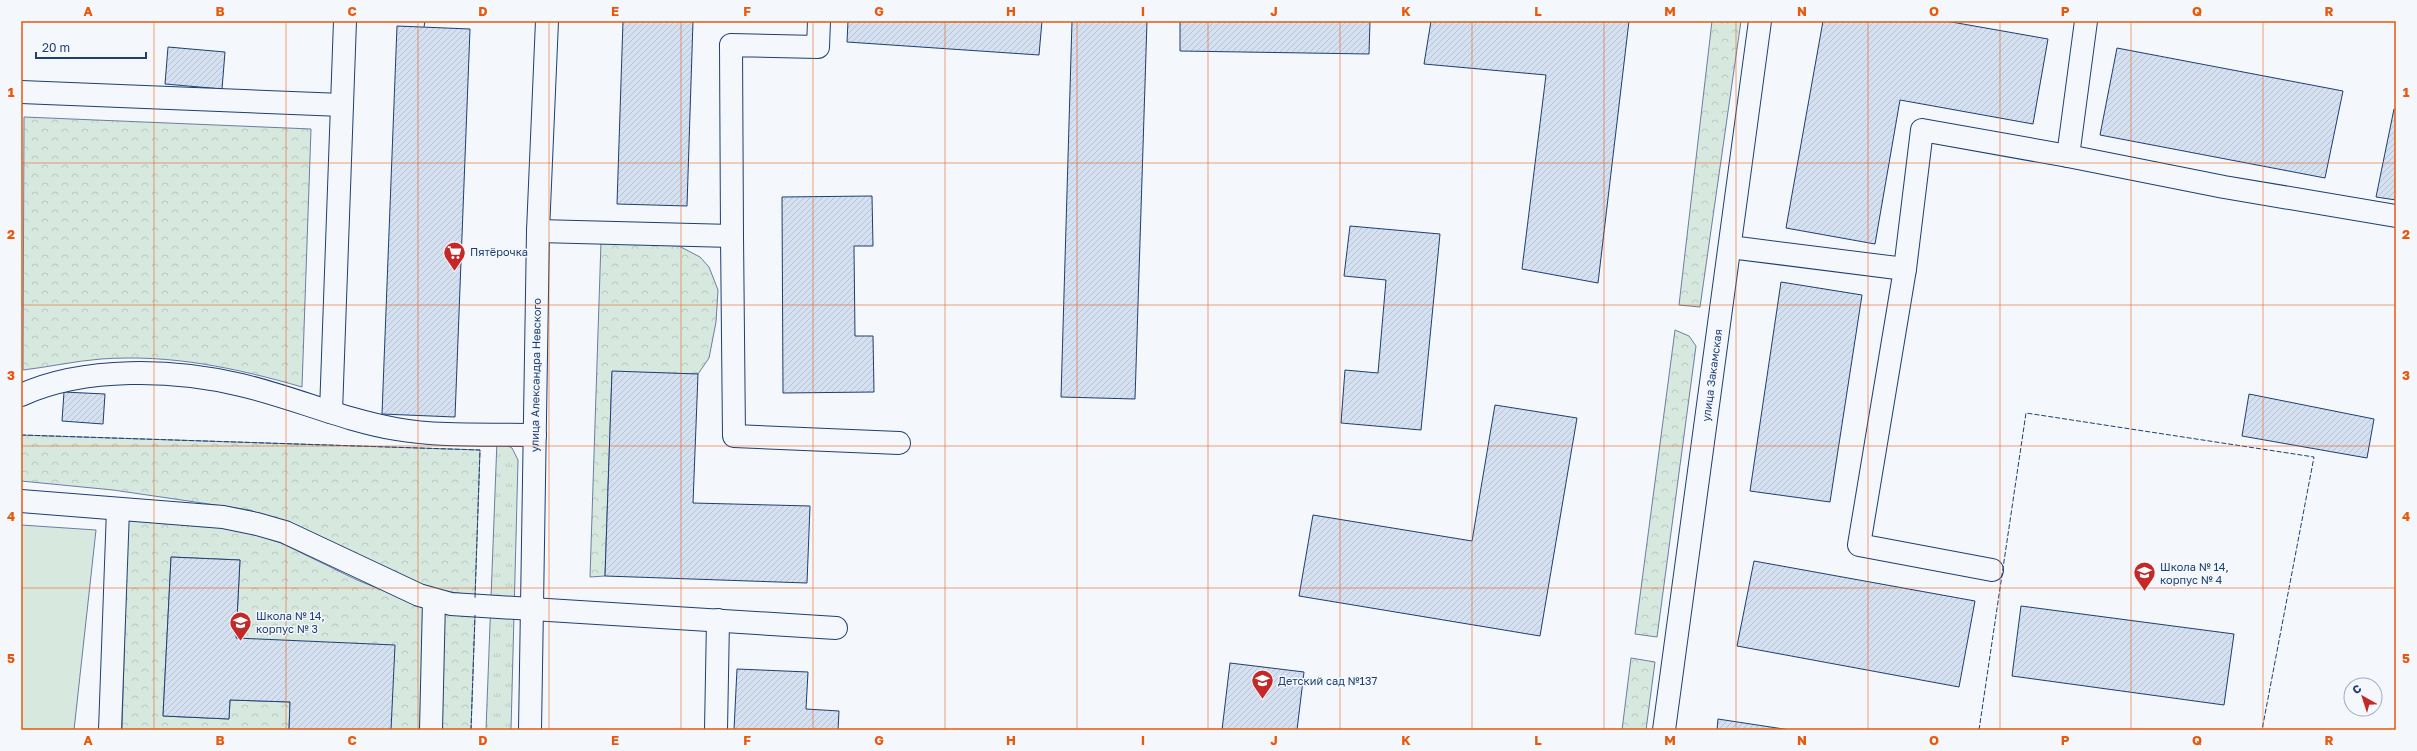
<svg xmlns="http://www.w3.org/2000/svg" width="2417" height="751" font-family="'Golos Text',sans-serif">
  <defs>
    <pattern id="grass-tufts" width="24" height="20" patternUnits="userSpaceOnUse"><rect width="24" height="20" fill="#d7e8df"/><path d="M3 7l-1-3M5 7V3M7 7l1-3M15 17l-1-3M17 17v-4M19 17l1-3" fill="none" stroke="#b8c8c3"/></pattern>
    <pattern id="forest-crowns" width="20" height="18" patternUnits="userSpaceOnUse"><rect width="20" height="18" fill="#d7e8df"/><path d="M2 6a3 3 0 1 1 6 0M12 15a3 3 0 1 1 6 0" fill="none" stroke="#b8c8c3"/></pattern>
    <pattern id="building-hatch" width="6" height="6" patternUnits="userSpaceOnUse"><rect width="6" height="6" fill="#d5e0f0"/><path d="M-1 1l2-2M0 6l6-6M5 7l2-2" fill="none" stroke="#b6c1d1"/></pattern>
  </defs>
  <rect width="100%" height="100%" fill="#f4f7fb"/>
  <path fill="url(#grass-tufts)" stroke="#687fa3" d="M497 440 512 448 518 460 511 730H486Z"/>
  <path fill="url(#forest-crowns)" stroke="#687fa3" d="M1712 21H1741L1700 307 1679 305Z
    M24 117 311 129 302 387C236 368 171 354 101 359 75 361 49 367 23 370Z
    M601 242 677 245 700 257 709 267 718 290 716 322 709 358 698 374 612 372 605 576 590 577Z
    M1675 330 1689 336 1696 346 1657 637 1635 634Z
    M21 435 480 450 475 596 428 588 315 536 250 510 113 490 21 481Z
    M128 517 242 530 281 543 357 580 429 609 426 730H391L236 638 240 560 171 557 163 716 229 719 230 700 290 702 289 730H122Z
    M439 614 475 616 471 730H437Z
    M1631 658 1655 662 1646 730H1622Z"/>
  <path fill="#d7e8df" stroke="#687fa3" d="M21 525 96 530 74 730H21Z"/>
  <path fill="url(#building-hatch)" stroke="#1d3f73" d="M623 21H693L687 206 617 204Z
    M848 21H1042L1039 55 847 42Z
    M1072 21H1147L1135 399 1061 397Z
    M1180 21H1370L1369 54 1180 51Z
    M1431 21H1629L1598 283 1522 269 1546 75 1424 64Z
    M1823 21H1946L2048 39 2033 124 1900 100 1875 244 1786 228Z
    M397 26 470 29 455 417 382 414Z
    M168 47 225 52 222 89 165 84Z
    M2117 48 2343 91 2325 178 2100 135Z
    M2394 109 2396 110V200L2376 197Z
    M872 196 873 246H854L855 336H873L874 392 783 393 782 197Z
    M1350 226 1440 234 1421 430 1341 423 1345 370 1378 373 1386 280 1344 276Z
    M1781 282 1862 295 1830 502 1750 491Z
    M612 371 698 374 693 503 810 506 807 583 605 576Z
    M64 392 105 394 103 424 62 421Z
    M2249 394 2374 419 2367 458 2242 436Z
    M1495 405 1577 418 1540 636 1299 596 1313 515 1472 541Z
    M171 557 240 560 236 638 395 645 391 730H289L290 702 230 700 229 719 163 716Z
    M1754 561 1975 601 1959 687 1737 646Z
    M2021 606 2234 634 2224 705 2012 676Z
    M1230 663 1304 672 1297 730H1222Z
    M737 669 808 672 806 709 839 711 838 730H734Z
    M1718 719 1790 730H1717Z"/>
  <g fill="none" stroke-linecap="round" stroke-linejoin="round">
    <defs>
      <g id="minor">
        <path d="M21 92 342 105"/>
        <path d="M2068 156 2224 187 2396 216"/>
        <path d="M538 231 732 236 731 45 818 47 819 21"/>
        <path d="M732 236 734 436 899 443"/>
        <path d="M1730 247 1905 269 1859 545 1992 570"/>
        <path d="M1905 269 1922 130 2068 156 2086 21"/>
        <path d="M21 395C85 366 174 369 241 385 293 397 343 420 396 429 441 437 489 434 535 435"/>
        <path d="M331 412 345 21"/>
        <path d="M21 501 223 517 257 524 285 532 419 595 451 604 836 628"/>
        <path d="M110 730 118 509"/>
        <path d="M431 730 434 600"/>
        <path id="s1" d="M530 730 538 231 547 21"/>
        <path d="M716 730 718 620"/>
        <path id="s2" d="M1664 730 1760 21"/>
      </g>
    </defs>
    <use href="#minor" stroke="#1d3f73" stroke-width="24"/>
    <use href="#minor" stroke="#f4f7fb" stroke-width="22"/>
    <path stroke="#1d3f73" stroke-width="1" stroke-dasharray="5 2" stroke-linecap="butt" d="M424 27 425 21
      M21 435 480 450 475 599
      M471 730 475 615
      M1979 730 2026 413 2314 457 2262 730"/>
  </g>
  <path fill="none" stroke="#e8590c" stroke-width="1" stroke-opacity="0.55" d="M154 21V730M286 21V730M418 21V730M549 21V730M681 21V730M813 21V730M945 21V730M1077 21V730M1208 21V730M1340 21V730M1472 21V730M1604 21V730M1736 21V730M1868 21V730M2000 21V730M2131 21V730M2263 21V730M21 163H2396M21 305H2396M21 446H2396M21 588H2396"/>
  <defs>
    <symbol id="supermarket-pin" viewBox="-11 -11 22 30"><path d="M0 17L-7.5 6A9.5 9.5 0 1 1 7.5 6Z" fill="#c62828" stroke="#f4f7fb"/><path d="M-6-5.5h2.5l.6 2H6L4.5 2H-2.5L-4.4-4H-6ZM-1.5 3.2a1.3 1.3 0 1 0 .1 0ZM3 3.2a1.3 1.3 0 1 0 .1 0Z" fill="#fff"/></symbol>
    <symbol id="school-pin" viewBox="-11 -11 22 30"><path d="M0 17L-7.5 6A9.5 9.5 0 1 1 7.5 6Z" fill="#c62828" stroke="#f4f7fb"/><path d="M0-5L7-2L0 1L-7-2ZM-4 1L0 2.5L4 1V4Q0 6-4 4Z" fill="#fff"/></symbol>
  </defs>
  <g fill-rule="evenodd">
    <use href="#supermarket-pin" x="442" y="240" width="25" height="34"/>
    <use href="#school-pin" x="2132" y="560" width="25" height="34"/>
    <use href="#school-pin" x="228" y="610" width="25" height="34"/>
    <use href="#school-pin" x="1250" y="668" width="25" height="34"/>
  </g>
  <g text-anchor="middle" stroke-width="3" stroke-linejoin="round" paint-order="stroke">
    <g font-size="11" fill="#1d3f73" stroke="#f4f7fb" text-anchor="start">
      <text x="470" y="256">Пятёрочка</text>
      <text x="2160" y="571">Школа № 14,<tspan x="2160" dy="13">корпус № 4</tspan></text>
      <text x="256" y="620">Школа № 14,<tspan x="256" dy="13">корпус № 3</tspan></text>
      <text x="1278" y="685">Детский сад №137</text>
    </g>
    <g font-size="11" fill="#1d3f73" stroke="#f4f7fb">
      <text dy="4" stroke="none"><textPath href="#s1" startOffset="355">улица Александра Невского</textPath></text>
      <text dy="4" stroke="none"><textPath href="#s2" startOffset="358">улица Закамская</textPath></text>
    </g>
  </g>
  <rect width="2417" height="751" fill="none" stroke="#f4f7fb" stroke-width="44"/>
  <g transform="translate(2363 697) rotate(321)"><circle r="19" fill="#f4f7fb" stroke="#9eadc5"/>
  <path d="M0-3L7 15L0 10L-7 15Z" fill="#c62828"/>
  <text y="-6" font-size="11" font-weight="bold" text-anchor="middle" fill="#1d3f73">С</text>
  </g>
  <path d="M36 52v6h110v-6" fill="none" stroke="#1d3f73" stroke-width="2"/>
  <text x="42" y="52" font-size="12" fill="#1d3f73" stroke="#f4f7fb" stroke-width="3" paint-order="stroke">20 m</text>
  <rect x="22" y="22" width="2373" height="707" fill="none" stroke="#e8590c" stroke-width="1.5"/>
  <g font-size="13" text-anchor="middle" font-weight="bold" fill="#e8590c">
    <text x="88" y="16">A</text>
    <text x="220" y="16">B</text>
    <text x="352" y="16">C</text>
    <text x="483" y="16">D</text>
    <text x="615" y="16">E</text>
    <text x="747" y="16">F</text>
    <text x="879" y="16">G</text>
    <text x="1011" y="16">H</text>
    <text x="1143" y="16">I</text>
    <text x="1274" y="16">J</text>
    <text x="1406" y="16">K</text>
    <text x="1538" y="16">L</text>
    <text x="1670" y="16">M</text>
    <text x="1802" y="16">N</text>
    <text x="1934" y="16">O</text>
    <text x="2065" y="16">P</text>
    <text x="2197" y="16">Q</text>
    <text x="2329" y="16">R</text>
    <text x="11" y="97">1</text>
    <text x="2406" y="97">1</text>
    <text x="11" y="239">2</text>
    <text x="2406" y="239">2</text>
    <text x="11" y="380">3</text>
    <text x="2406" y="380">3</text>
    <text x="11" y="521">4</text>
    <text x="2406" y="521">4</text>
    <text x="11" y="663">5</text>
    <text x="2406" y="663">5</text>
    <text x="88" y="745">A</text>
    <text x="220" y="745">B</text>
    <text x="352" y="745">C</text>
    <text x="483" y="745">D</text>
    <text x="615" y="745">E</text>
    <text x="747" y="745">F</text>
    <text x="879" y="745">G</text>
    <text x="1011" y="745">H</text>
    <text x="1143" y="745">I</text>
    <text x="1274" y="745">J</text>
    <text x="1406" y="745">K</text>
    <text x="1538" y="745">L</text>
    <text x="1670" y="745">M</text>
    <text x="1802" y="745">N</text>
    <text x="1934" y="745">O</text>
    <text x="2065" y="745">P</text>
    <text x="2197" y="745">Q</text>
    <text x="2329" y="745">R</text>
  </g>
</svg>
